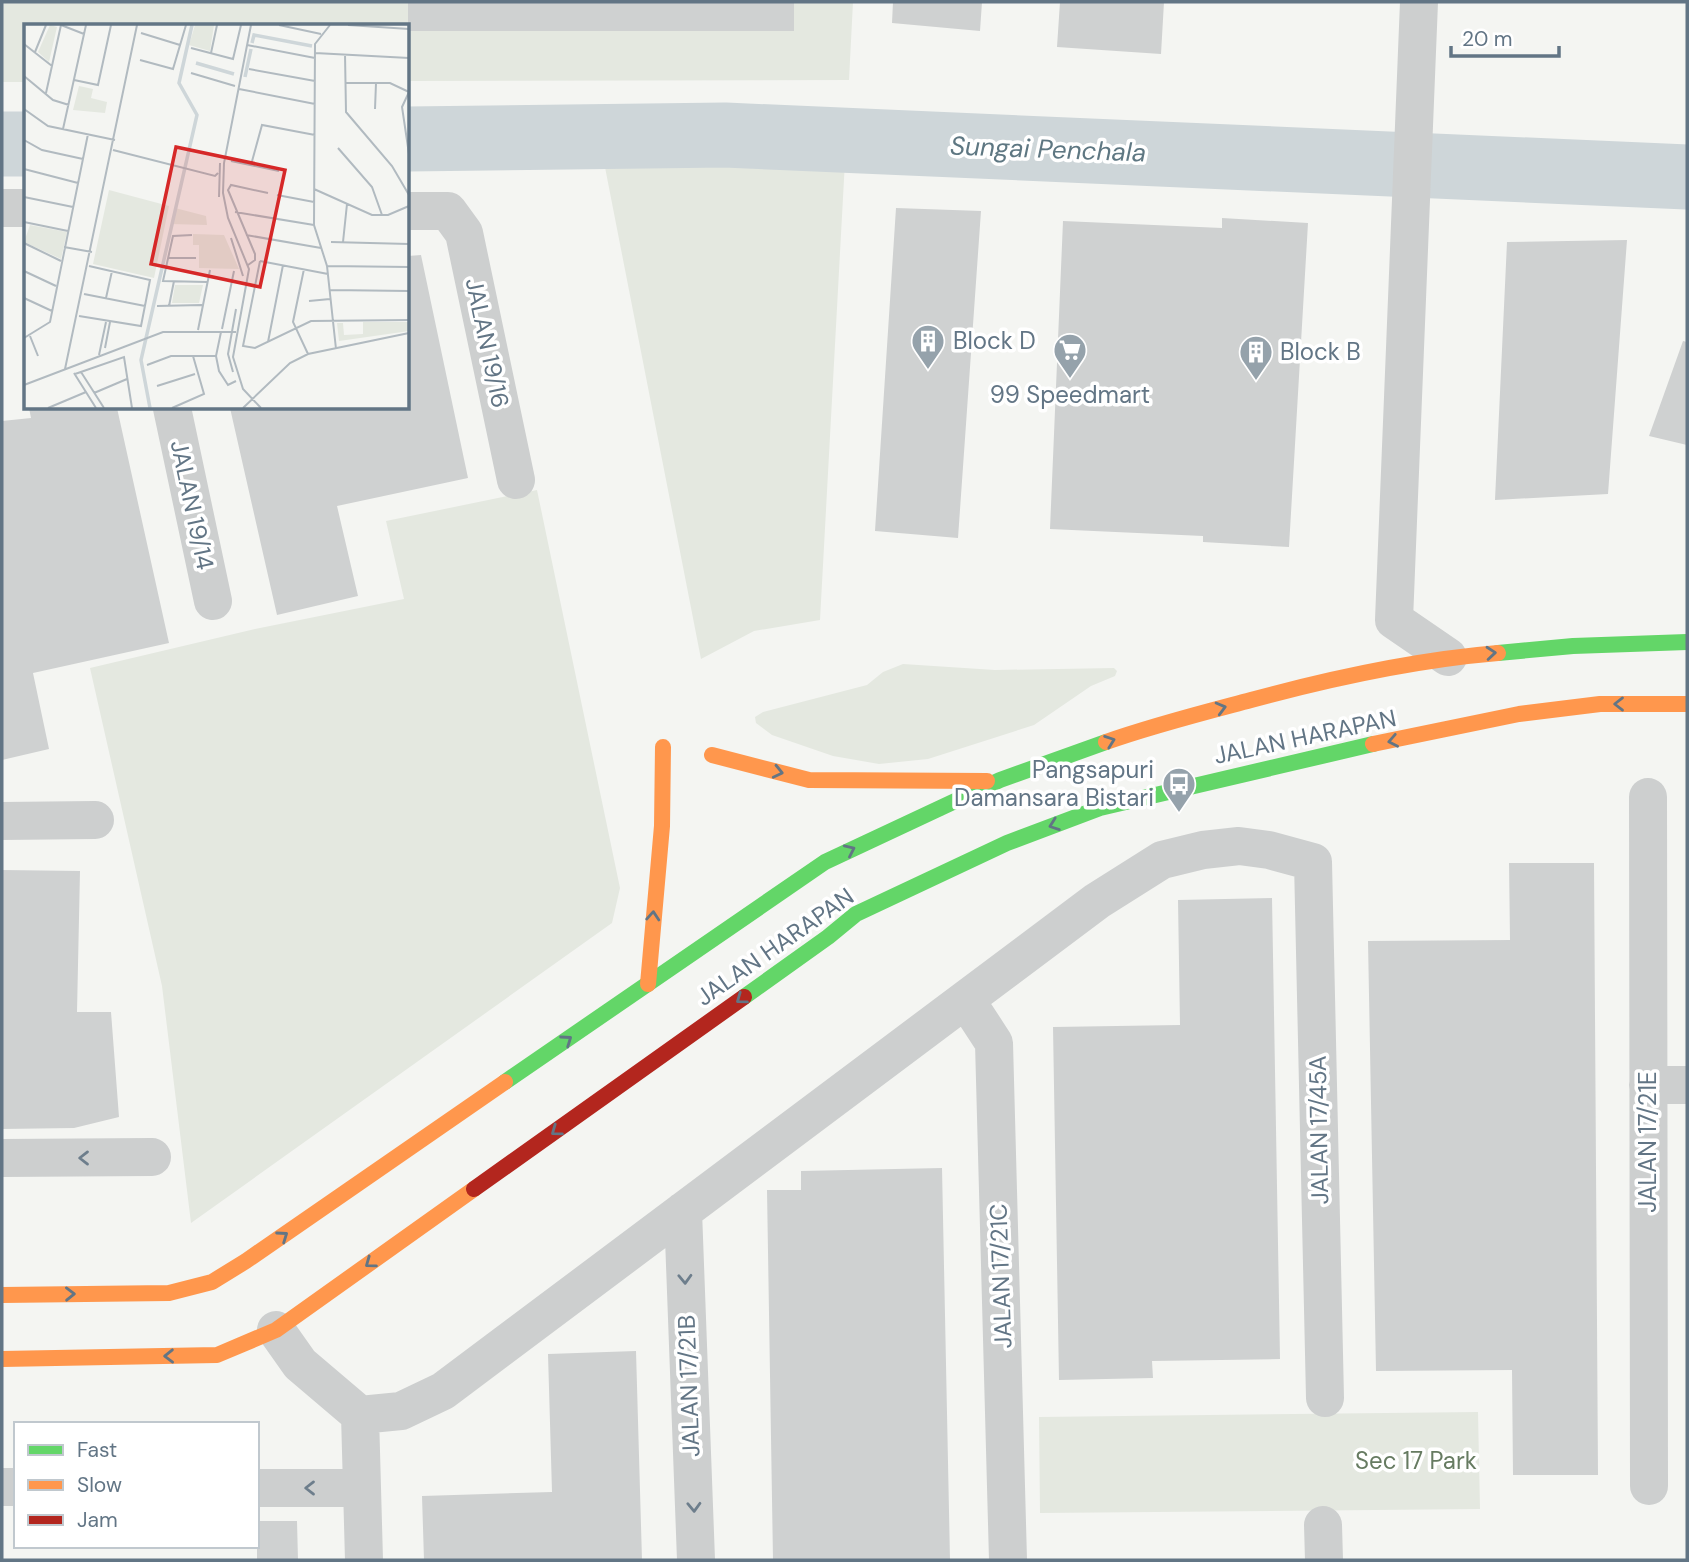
<svg xmlns="http://www.w3.org/2000/svg" width="1689" height="1562" font-family="'DM Sans',sans-serif">
  <rect width="100%" height="100%" fill="#f4f5f2"/>
  <path fill="#e4e8e0" d="M2 2H853L849 80 408 81V26H26V82H2Z
    M603 157 845 161 820 620 754 631 701 659Z
    M537 490 620 888 612 923 191 1223 162 986 90 668 255 629 404 599 386 521Z
    M903 664 995 670 1114 668 1117 671 1115 676 1091 686 1034 725 928 759 879 764 833 756 772 735 756 723 755 717 763 712 867 685 883 672Z
    M1478 1412 1480 1509 1040 1513 1039 1417Z"/>
  <g fill="none" stroke-linecap="round" stroke-linejoin="round">
    <path stroke="#ced6d9" stroke-width="65" d="M408 139 725 135 1687 177
      M2 144H26"/>
  </g>
  <path fill="#cfd1d1" d="M408 2H794V31H408Z
    M893 2H982L980 31 892 23Z
    M1060 2H1164L1161 54 1057 47Z
    M896 208 981 211 958 538 875 531Z
    M1222 218 1308 223 1289 547 1203 542V536L1050 529 1063 221 1222 228Z
    M1627 240 1608 494 1495 500 1507 242Z
    M421 255 468 478 337 506 358 596 277 615 230 408H408V256Z
    M1683 341 1687 342V445L1649 436Z
    M29 408H117L169 643 33 673 49 749 2 760V421L31 418Z
    M1509 863H1594L1598 1475H1513L1512 1370 1376 1371 1368 941 1510 940Z
    M2 870 80 871 77 1012H111L119 1117 74 1128 2 1129Z
    M1272 898 1280 1359 1152 1361 1153 1378 1059 1380 1053 1027 1180 1025 1178 900Z
    M942 1168 950 1560H773L767 1190H801V1171Z
    M636 1351 642 1560H424L422 1496 552 1492 548 1354Z
    M257 1521H297L298 1560H257Z"/>
  <g fill="none" stroke-linecap="round" stroke-linejoin="round">
    <path stroke="#cdcfcf" stroke-width="38" d="M1419 2 1394 620 1448 657
      M2 208H26
      M408 211H448L464 233 516 480
      M172 408 213 601
      M1648 797 1649 1486
      M2 821 95 820
      M966 1000 994 1043 1008 1560
      M1648 1085H1687
      M2 1158 152 1157
      M683 1211 696 1560
      M276 1330 300 1364 360 1415 401 1411 443 1391 1097 901 1162 860 1203 850 1239 846 1269 850 1313 862 1325 1398
      M360 1415 364 1560
      M2 1487H16
      M257 1488H362
      M1323 1525 1324 1560"/>
    <path stroke="#63d668" stroke-width="16" d="M1498 653 1573 646 1687 642
      M744 997 828 937 856 914 1007 843 1100 808 1373 744
      M505 1082 825 862 1000 780 1106 742"/>
    <path stroke="#ff974d" stroke-width="16" d="M1106 742C1154 725 1202 713 1251 700 1332 678 1415 660 1498 653
      M1373 744 1519 714 1600 704H1687
      M712 755 809 780 987 781
      M648 984 662 826 663 747
      M2 1295 169 1293 212 1282 246 1261 505 1082
      M2 1359 217 1355 276 1330 474 1189"/>
    <path stroke="#b3261e" stroke-width="16" d="M474 1189 744 997"/>
  </g>
  <defs><path id="oneway-chevron" d="M-2-3.5L2.5 0L-2 3.5" fill="none" stroke-width="1.6" stroke-linecap="round" stroke-linejoin="round" transform="scale(1.75)"/></defs>
  <g stroke="#627585">
    <use href="#oneway-chevron" transform="translate(1491 653) rotate(-5)"/>
    <use href="#oneway-chevron" transform="translate(1619 704) rotate(180)"/>
    <use href="#oneway-chevron" transform="translate(1221 708) rotate(-15)"/>
    <use href="#oneway-chevron" transform="translate(1110 741) rotate(-20)"/>
    <use href="#oneway-chevron" transform="translate(1393 741) rotate(169)"/>
    <use href="#oneway-chevron" transform="translate(778 772) rotate(13)"/>
    <use href="#oneway-chevron" transform="translate(1054 825) rotate(160)"/>
    <use href="#oneway-chevron" transform="translate(850 850) rotate(-25)"/>
    <use href="#oneway-chevron" transform="translate(653 916) rotate(-86)"/>
    <use href="#oneway-chevron" transform="translate(741 999) rotate(144)"/>
    <use href="#oneway-chevron" transform="translate(567 1040) rotate(-35)"/>
    <use href="#oneway-chevron" transform="translate(556 1131) rotate(144)"/>
    <use href="#oneway-chevron" transform="translate(283 1236) rotate(-35)"/>
    <use href="#oneway-chevron" transform="translate(370 1263) rotate(144)"/>
    <use href="#oneway-chevron" transform="translate(70 1294) rotate(-1)"/>
    <use href="#oneway-chevron" transform="translate(169 1356) rotate(179)"/>
  </g>
  <g stroke="#6d7e8c">
    <use href="#oneway-chevron" transform="translate(84 1158) rotate(180)"/>
    <use href="#oneway-chevron" transform="translate(685 1279) rotate(88)"/>
    <use href="#oneway-chevron" transform="translate(310 1488) rotate(-180)"/>
    <use href="#oneway-chevron" transform="translate(694 1507) rotate(88)"/>
  </g>
  <defs>
    <symbol id="building-pin" viewBox="-11 -11 22 30"><path d="M0 17L-7.5 6A9.5 9.5 0 1 1 7.5 6Z" fill="#95a2ab" stroke="#fff"/><path d="M-4-6H4V6H1V3H-1V6H-4ZM-2.5-4.3h1.7v1.8h-1.7ZM.8-4.3h1.7v1.8H.8ZM-2.5-1h1.7V.8h-1.7ZM.8-1h1.7V.8H.8Z" fill="#fff"/></symbol>
    <symbol id="supermarket-pin" viewBox="-11 -11 22 30"><path d="M0 17L-7.5 6A9.5 9.5 0 1 1 7.5 6Z" fill="#95a2ab" stroke="#fff"/><path d="M-6-5.5h2.5l.6 2H6L4.5 2H-2.5L-4.4-4H-6ZM-1.5 3.2a1.3 1.3 0 1 0 .1 0ZM3 3.2a1.3 1.3 0 1 0 .1 0Z" fill="#fff"/></symbol>
    <symbol id="bus-pin" viewBox="-11 -11 22 30"><path d="M0 17L-7.5 6A9.5 9.5 0 1 1 7.5 6Z" fill="#95a2ab" stroke="#fff"/><path d="M-5-6H5V4H4V6H2V4H-2V6H-4V4H-5ZM-3.5-4V0h7V-4ZM-3.5 1.2v1.5H-2V1.2ZM2 1.2v1.5H3.5V1.2Z" fill="#fff"/></symbol>
  </defs>
  <g fill-rule="evenodd">
    <use href="#building-pin" x="909" y="322" width="38" height="52"/>
    <use href="#supermarket-pin" x="1051" y="331" width="38" height="52"/>
    <use href="#building-pin" x="1237" y="333" width="38" height="52"/>
    <use href="#bus-pin" x="1160" y="765" width="38" height="52"/>
  </g>
  <g text-anchor="middle" stroke-width="7" stroke-linejoin="round" paint-order="stroke">
    <g font-size="24" fill="#627585" stroke="#fff" text-anchor="start">
      <text x="953" y="349">Block D</text>
      <text x="1280" y="360">Block B</text>
      <text x="1070" y="403" text-anchor="middle">99 Speedmart</text>
      <text x="1154" y="778" text-anchor="end">Pangsapuri<tspan x="1154" dy="28">Damansara Bistari</tspan></text>
    </g>
    <g font-size="24" fill="#627585" stroke="#fff">
      <text transform="translate(487 343) rotate(78)" y="8">JALAN 19/16</text>
      <text transform="translate(192 505) rotate(78)" y="8">JALAN 19/14</text>
      <text transform="translate(1305 737) rotate(-12)" y="8">JALAN HARAPAN</text>
      <text transform="translate(775 947) rotate(-35)" y="8">JALAN HARAPAN</text>
      <text transform="translate(1319 1130) rotate(-91)" y="8">JALAN 17/45A</text>
      <text transform="translate(1648 1142) rotate(-90)" y="8">JALAN 17/21E</text>
      <text transform="translate(1001 1276) rotate(-92)" y="8">JALAN 17/21C</text>
      <text transform="translate(689 1386) rotate(-92)" y="8">JALAN 17/21B</text>
    </g>
    <g font-size="24" fill="#667b61" stroke="#fff">
      <text x="1416" y="1469">Sec 17 Park</text>
    </g>
    <g font-size="26" font-style="italic" fill="#5e7782" stroke="#fff">
      <text transform="translate(1048 149) rotate(2)" y="9">Sungai Penchala</text>
    </g>
  </g>
  <g transform="translate(24 24)">
    <rect width="385" height="385" fill="#f4f5f2"/>
    <path d="M26 1 33 3 25 38 14 28ZM171 1H190L186 27 165 21ZM55 62 69 65 67 74 83 78 81 89 49 86ZM85 166 145 182 130 254 69 240ZM151 184 182 192 183 201 147 200ZM6 201 43 208 37 235 0 218ZM169 210 200 211 215 245 175 244V221H169ZM151 261H179L175 279H148ZM339 298H385V307L315 317 313 299H319L320 311 339 310Z" fill="#e4e8e0"/>
    <path fill="none" stroke="#ced6d9" stroke-width="3.5" d="M228 19 230 11 288 22M172 39 210 50M221 53 227 25M126 384 117 336 173 91 155 59 168 1"/>
    <path fill="none" stroke="#b1bac0" stroke-width="2" d="M37 1 60 10M227 1 200 139 199 169 204 194 225 245 209 333 219 365 237 384M255 1 297 10M306 1 291 20 290 201 303 242 312 325M324 1 385 5M117 9 156 21M0 20 28 42M223 21 291 34M167 24 209 35 217 1M11 28 22 1M187 29 193 1M291 29 385 34M321 30 322 88 368 142 385 171M116 36 149 45 162 1M225 45 291 57M167 49 211 62M0 52 29 76 45 81M50 56 74 61 87 1M321 59H366L385 68M215 65 291 80M385 68 378 83 385 130M22 69 37 1M0 85 24 102 91 116M351 85 352 59M39 105 62 1M0 116 18 126 59 135M314 124 348 163 358 191M89 126 191 152 194 149M207 137 255 147M227 141 238 101 291 111M0 145 54 159M290 165 348 191H364L385 182M253 171 290 178M0 173 49 183M195 173 196 139M211 188 290 201M0 198 44 207M168 211 149 212 139 257 183 258M222 211 297 224M207 214 219 252M307 218 385 220M319 218 323 180M0 219 37 237M40 223 68 228M144 234H172M236 237 219 322 231 324 287 297 385 296M236 237 304 250M224 241 231 236V230L204 166 207 161 244 169M303 242 385 243M280 245 269 298 284 330M0 247 32 262M306 266 385 267M60 270 121 282M0 274 28 287M82 274 88 247M285 277 306 275M133 282 178 281M145 282 150 257M55 292 117 302 126 256 65 242M198 305 210 247M174 306 186 246M197 308 192 332 195 347 204 361 212 357M6 312 14 332M0 314 26 298 64 110M244 318 259 241M81 324 86 298M75 331 82 298M123 341 147 332H192M41 345 113 1M57 348 80 384M209 348 204 330 212 285M50 349 72 384M51 350 100 333 108 384M0 361 139 308H212M133 362 171 350M70 369 103 355M24 384 62 368M148 384 180 370 169 332M219 384 266 339 284 330 385 309"/>
    <path fill="#d62828" fill-opacity="0.15" stroke="#d62828" stroke-width="3.5" d="M152 123 261 146 236 263 127 240Z"/>
    <rect width="385" height="385" fill="none" stroke="#627585" stroke-width="3.5"/>
  </g>
  <rect width="1689" height="1562" fill="none" stroke="#627585" stroke-width="7"/>
  <rect x="14" y="1422" width="245" height="126" fill="#ffffff" stroke="#c0c8ce" stroke-width="2"/>
  <rect x="28" y="1445" width="35" height="10" fill="#63d668" stroke="#c0c8ce" stroke-width="2"/>
  <text x="77" y="1457" font-size="21" fill="#627585">Fast</text>
  <rect x="28" y="1480" width="35" height="10" fill="#ff974d" stroke="#c0c8ce" stroke-width="2"/>
  <text x="77" y="1492" font-size="21" fill="#627585">Slow</text>
  <rect x="28" y="1515" width="35" height="10" fill="#b3261e" stroke="#c0c8ce" stroke-width="2"/>
  <text x="77" y="1527" font-size="21" fill="#627585">Jam</text>
  <path d="M1451 46v10h108v-10" fill="none" stroke="#627585" stroke-width="3.5"/>
  <text x="1462" y="46" font-size="21" fill="#627585" stroke="#ffffff" stroke-width="5" paint-order="stroke">20 m</text>
</svg>
